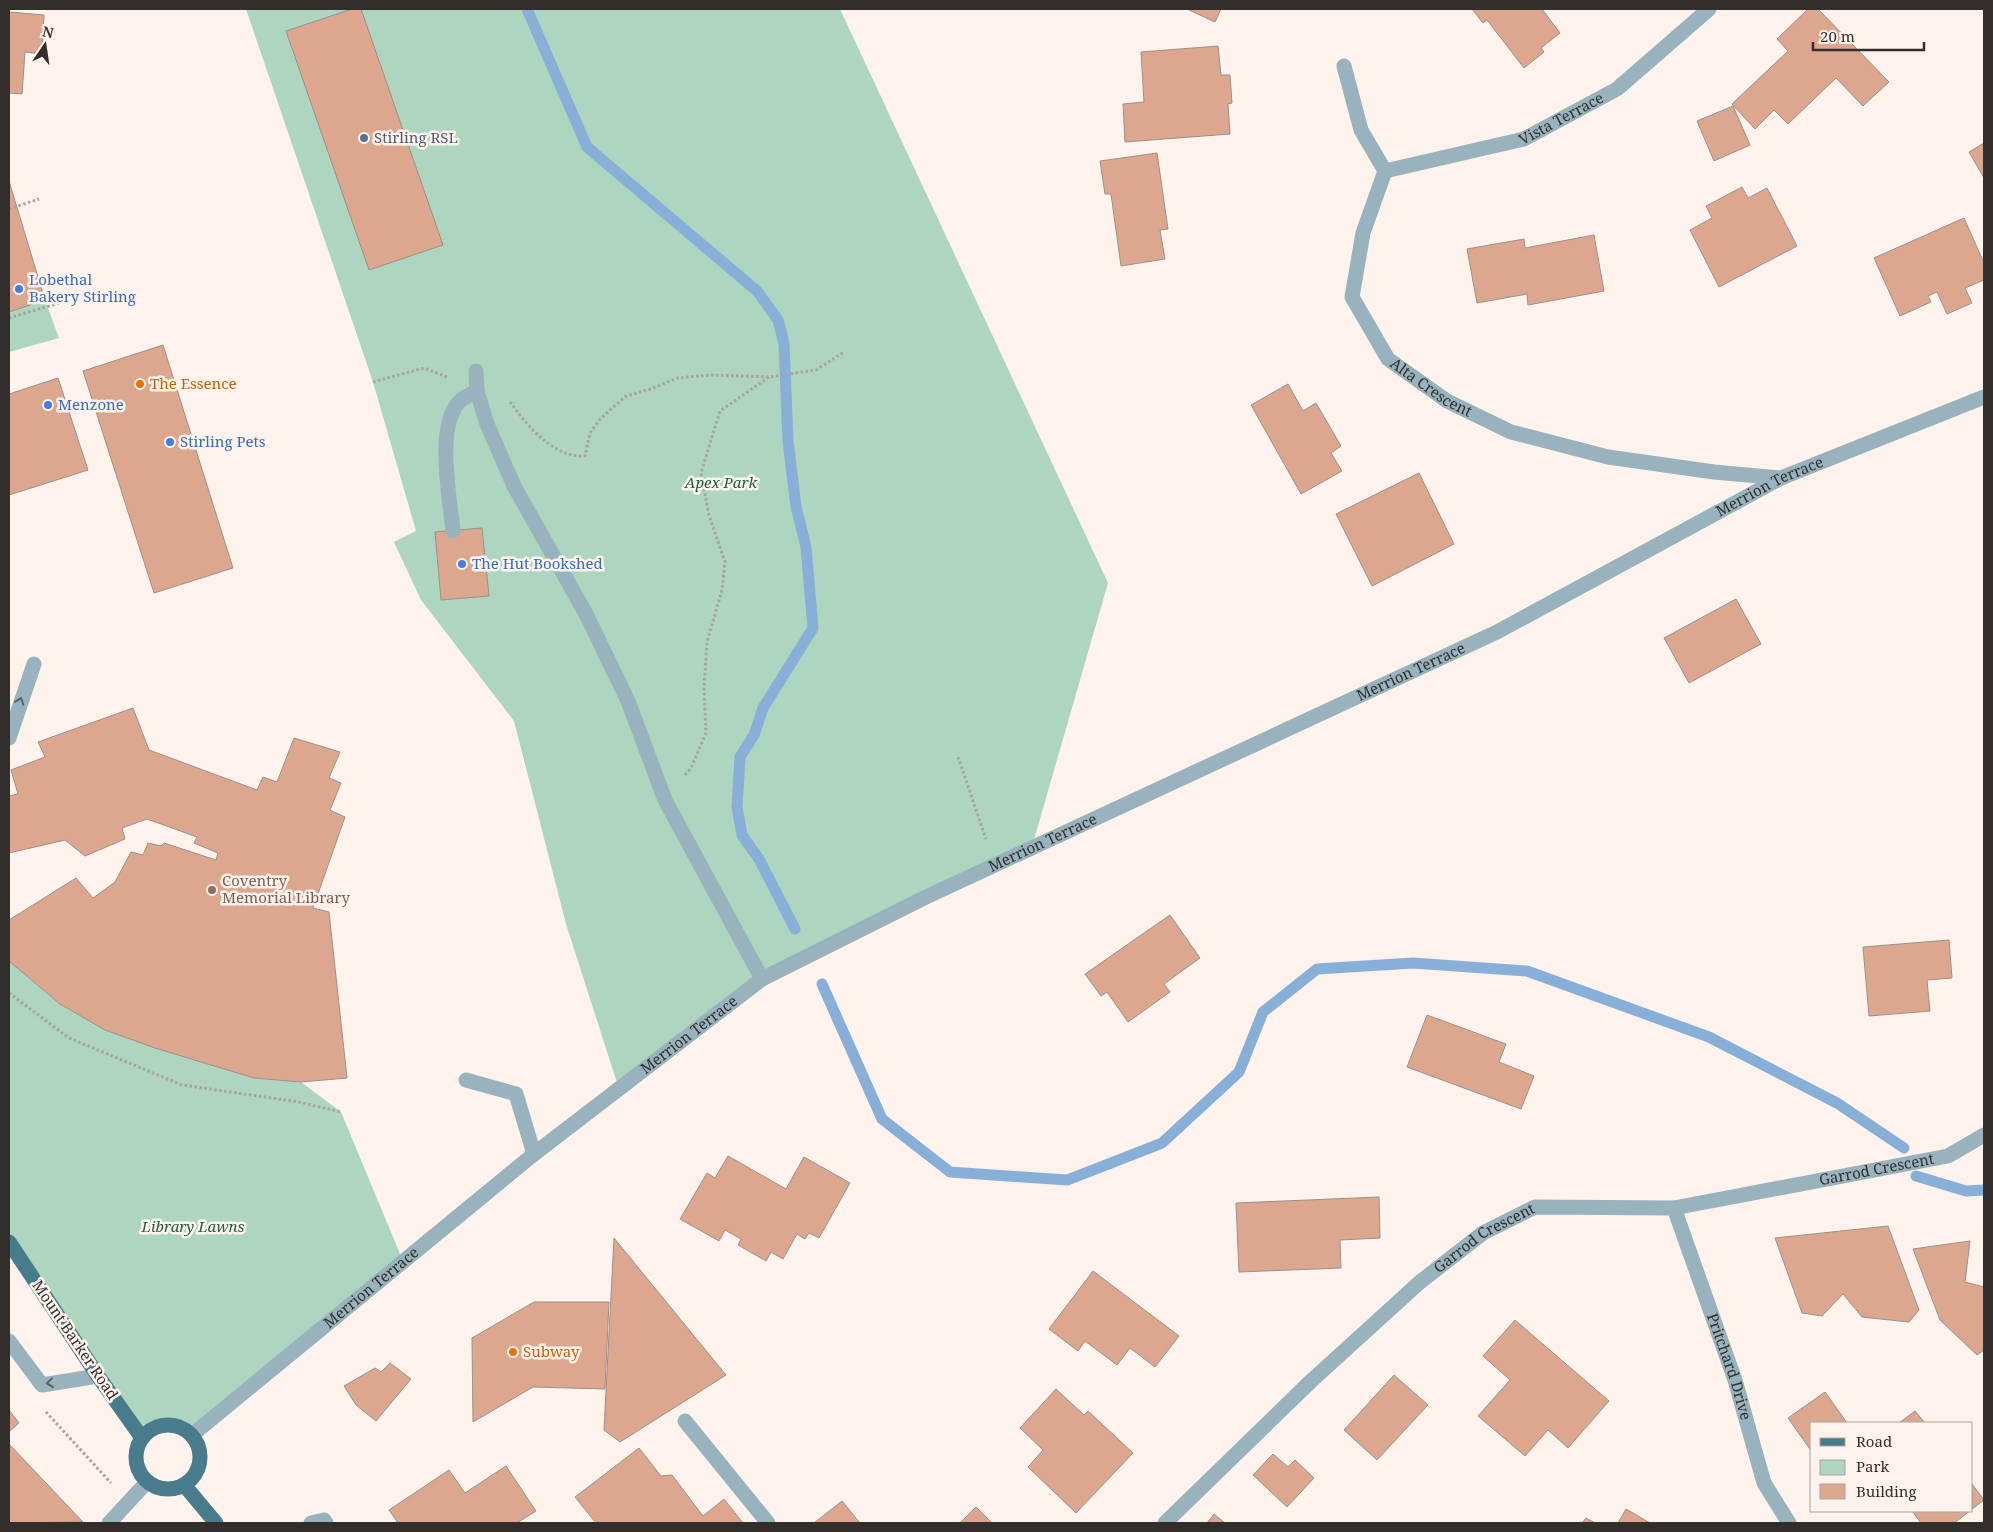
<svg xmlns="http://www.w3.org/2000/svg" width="1993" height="1532" font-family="'Noto Serif',serif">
  <rect width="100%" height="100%" fill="#fef2ed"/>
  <path fill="#add5bf" d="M246 9H840L1108 583 1031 850 762 979 619 1089 566 924 514 721 421 600 394 542 416 531 373 382Z
    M45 300 59 338 9 352V312Z
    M9 961 60 1004 105 1030 155 1048 254 1078 301 1082 341 1112 403 1261 192 1435C174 1422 159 1423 142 1438L9 1240Z"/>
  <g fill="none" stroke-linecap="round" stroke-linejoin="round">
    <path stroke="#88afd7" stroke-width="11" d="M527 9 587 147 757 291 778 320 784 343 788 441 796 507 806 547 813 628 763 708 754 735 740 757 737 807 742 835 759 859 795 929
      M822 984 882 1119 950 1172 1067 1180 1162 1143 1239 1072 1263 1012 1317 969 1413 963 1527 971 1709 1037 1837 1103 1904 1148
      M1916 1176 1966 1191 1984 1190"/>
  </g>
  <path fill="#dda78f" stroke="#9b908b" d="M352 9H361L443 245 369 270 286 31Z
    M1187 9H1221L1215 22Z
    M1472 9H1542L1560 33 1541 48 1544 52 1524 68 1487 20 1483 23Z
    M1808 9H1818L1889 82 1863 106 1836 78 1788 124 1774 110 1755 129 1732 104 1788 51 1777 39Z
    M9 12 44 15 42 54 25 52 22 94 9 93Z
    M1218 46 1221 75H1230L1232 103 1228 104 1230 134 1125 142 1123 104 1144 102 1141 52Z
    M1733 106 1750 145 1714 161 1697 121Z
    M1984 143V178L1969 152Z
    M1157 153 1168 229 1160 230 1165 259 1121 266 1111 194H1105L1100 161Z
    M9 181 45 300 9 312Z
    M1742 187 1748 198 1767 188 1797 246 1719 287 1690 230 1712 218 1706 206Z
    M1964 218 1984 263V280L1965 288 1972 303 1947 314 1937 292 1928 296 1931 302 1900 316 1874 258Z
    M1594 235 1604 291 1528 305 1527 294 1477 303 1467 249 1524 239 1525 248Z
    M163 345 233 568 154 593 83 371Z
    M58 378 88 470 9 495V394Z
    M1288 384 1303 411 1316 403 1341 446 1331 453 1342 471 1301 494 1251 405Z
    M1419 473 1454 544 1372 586 1336 514Z
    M482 528 489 596 441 600 435 532Z
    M1736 599 1761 644 1689 683 1664 638Z
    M133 708 149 750 257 790 263 777 277 782 294 738 340 752 329 778 341 783 330 810 345 817 313 908 329 912 347 1078 301 1082 254 1078 155 1048 105 1030 60 1004 9 961V920L76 878 93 898 115 882 131 852 143 855 148 843 161 846 164 843 216 860 218 853 194 843 197 837 147 819 122 828 125 839 85 856 65 840 9 853V796L18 794 11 770 45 757 38 742Z
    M1170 915 1200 958 1164 984 1170 992 1128 1022 1107 992 1101 996 1085 974Z
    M1949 940 1952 978 1927 980 1930 1011 1869 1016 1863 947Z
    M1427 1015 1506 1044 1499 1062 1534 1076 1521 1109 1407 1067Z
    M728 1156 786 1189 804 1157 850 1183 819 1238 809 1233 805 1239 797 1234 783 1259 771 1252 766 1261 738 1245 741 1239 725 1230 719 1241 680 1219 707 1173 715 1178Z
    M1379 1197 1380 1238 1340 1240 1341 1268 1239 1272 1236 1203Z
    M1888 1226 1919 1310 1909 1322 1862 1317 1843 1294 1822 1316 1802 1313 1775 1238Z
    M614 1238 726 1375 620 1442 604 1430Z
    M1970 1241 1965 1282 1984 1287V1350L1977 1355 1940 1320 1913 1249Z
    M1093 1271 1179 1336 1155 1367 1130 1348 1117 1365 1085 1341 1078 1351 1049 1329Z
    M534 1302H609L605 1389 533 1387 473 1422 472 1338Z
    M1515 1320 1609 1401 1568 1448 1548 1430 1525 1456 1478 1416 1510 1380 1483 1356Z
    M390 1363 411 1379 376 1421 356 1405 344 1386 375 1368 381 1372Z
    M1394 1375 1428 1405 1377 1460 1344 1430Z
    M1056 1389 1084 1415 1088 1411 1133 1453 1076 1513 1028 1467 1043 1450 1020 1428Z
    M1825 1392 1847 1423H1812V1452L1788 1418Z
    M9 1410 19 1423 9 1432Z
    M1915 1411 1925 1423H1899Z
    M9 1444 83 1522 9 1523Z
    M639 1448 661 1476 672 1475 703 1516 724 1499 743 1523H596L575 1497Z
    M1273 1454 1288 1467 1295 1460 1314 1478 1287 1507 1253 1475Z
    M506 1466 536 1511 517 1523H398L389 1510 449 1470 465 1493Z
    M1972 1484 1984 1500 1972 1509Z
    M842 1501 860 1523H814Z
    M976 1507 992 1523H960Z
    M1626 1509 1650 1523H1618Z
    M1912 1511H1970L1954 1523H1921Z
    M1214 1514 1225 1523H1207Z
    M1586 1518 1595 1523H1582Z"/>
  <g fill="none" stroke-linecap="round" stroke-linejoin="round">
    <path stroke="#aba29e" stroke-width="3" stroke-dasharray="2.5 2.5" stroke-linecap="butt" d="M9 209 39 199
      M9 318 69 300
      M373 382 424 368 447 377
      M510 402C527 425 553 458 585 456L590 433 601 418 626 396 651 389 677 378 711 375 770 377 816 370 844 352
      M958 757 986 839
      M685 775 691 768 706 733 704 688 707 642 722 590 725 562 709 515 701 473 720 411 769 377
      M9 993 69 1038 182 1085 299 1102 341 1112
      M46 1412 111 1483"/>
    <g stroke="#98b3bd" stroke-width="15">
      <path id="s1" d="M1344 66 1361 130 1385 171 1363 233 1352 297 1388 359 1447 401 1511 432 1608 457 1714 472 1781 478"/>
      <path id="s2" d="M1385 171 1524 139 1617 89 1709 9"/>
      <path d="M476 371 477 391 487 424 514 486 586 614 628 701 665 800 762 979"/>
      <path d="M453 531C450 499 435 425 460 401 464 397 472 394 477 391"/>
      <path d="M9 738 34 664"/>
      <path d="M466 1080 516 1094 534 1154"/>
      <path id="s3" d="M1674 1208 1735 1380 1764 1483 1789 1523"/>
      <path d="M9 1341 42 1385 98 1376"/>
      <path d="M685 1421 768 1523"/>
      <path id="s4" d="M192 1435 534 1154 762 979 926 897 1497 632 1781 478 1984 397"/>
      <path d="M109 1523 147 1482"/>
      <path d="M311 1523 324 1520 326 1523"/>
      <path id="s5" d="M1165 1523 1310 1382 1420 1282 1483 1233 1535 1207 1674 1208 1948 1156 1984 1135"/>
    </g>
    <path stroke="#487c8d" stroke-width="15" d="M9 1242 98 1376 142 1438
      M136 1457a32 32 0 1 1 64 0a32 32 0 1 1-64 0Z
      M185 1486 216 1523"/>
  </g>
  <defs><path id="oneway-chevron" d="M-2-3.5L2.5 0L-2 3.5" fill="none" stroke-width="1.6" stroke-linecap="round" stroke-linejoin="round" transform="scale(1.25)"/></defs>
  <g stroke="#5b6366">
    <use href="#oneway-chevron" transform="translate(20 701) rotate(-71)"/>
    <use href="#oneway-chevron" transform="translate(50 1383) rotate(174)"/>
  </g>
  <circle fill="#5c6f8a" stroke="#fef2ed" stroke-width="2" cx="364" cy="138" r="5"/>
  <g fill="#3f7fe0" stroke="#fef2ed" stroke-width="2">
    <circle cx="19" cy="289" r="5"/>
    <circle cx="48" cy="405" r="5"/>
    <circle cx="170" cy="442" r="5"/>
    <circle cx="462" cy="564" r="5"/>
  </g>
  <g fill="#e8710a" stroke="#fef2ed" stroke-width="2">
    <circle cx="140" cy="384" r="5"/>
    <circle cx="513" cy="1352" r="5"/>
  </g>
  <circle fill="#8d6e63" stroke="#fef2ed" stroke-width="2" cx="212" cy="890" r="5"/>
  <g text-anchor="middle" stroke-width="5" stroke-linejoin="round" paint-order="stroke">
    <g font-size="15" fill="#322e2c" stroke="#fef2ed">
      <text dy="5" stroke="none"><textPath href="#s2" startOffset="185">Vista Terrace</textPath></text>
      <text dy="5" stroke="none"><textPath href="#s1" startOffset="368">Alta Crescent</textPath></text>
      <text dy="5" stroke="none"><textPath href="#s4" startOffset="1852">Merrion Terrace</textPath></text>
      <text dy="5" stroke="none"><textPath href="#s4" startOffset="1448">Merrion Terrace</textPath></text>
      <text dy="5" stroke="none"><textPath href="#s4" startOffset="1042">Merrion Terrace</textPath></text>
      <text dy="5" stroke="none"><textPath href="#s4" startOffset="638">Merrion Terrace</textPath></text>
      <text dy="5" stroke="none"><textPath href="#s5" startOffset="834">Garrod Crescent</textPath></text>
      <text dy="5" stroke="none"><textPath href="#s5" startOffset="429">Garrod Crescent</textPath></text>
      <text dy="5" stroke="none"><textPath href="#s4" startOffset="232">Merrion Terrace</textPath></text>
      <text transform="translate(75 1340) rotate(56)" y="5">Mount Barker Road</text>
      <text dy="5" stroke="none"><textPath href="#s3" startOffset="168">Pritchard Drive</textPath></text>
    </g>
    <g font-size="15" fill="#4e5e75" stroke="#fef2ed" text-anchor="start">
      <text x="374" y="143">Stirling RSL</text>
    </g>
    <g font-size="15" fill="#366cbe" stroke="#fef2ed" text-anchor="start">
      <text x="29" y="285">Lobethal<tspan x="29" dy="17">Bakery Stirling</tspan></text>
      <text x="58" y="410">Menzone</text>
      <text x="180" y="447">Stirling Pets</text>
      <text x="472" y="569">The Hut Bookshed</text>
    </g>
    <g font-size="15" fill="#c56008" stroke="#fef2ed" text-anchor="start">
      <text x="150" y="389">The Essence</text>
      <text x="523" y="1357">Subway</text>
    </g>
    <g font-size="15" font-style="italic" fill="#1a5d40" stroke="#fef2ed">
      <text x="721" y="488">Apex Park</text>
      <text x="193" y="1232">Library Lawns</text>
    </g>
    <g font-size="15" fill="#785e54" stroke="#fef2ed" text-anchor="start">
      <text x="222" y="886">Coventry<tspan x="222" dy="17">Memorial Library</tspan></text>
    </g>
  </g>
  <rect width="1993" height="1532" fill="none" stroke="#322e2c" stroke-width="20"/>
  <rect x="1810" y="1422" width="162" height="90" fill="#fef2ed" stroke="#aca4a0"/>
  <rect x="1820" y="1438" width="25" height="8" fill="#487c8d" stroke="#aca4a0"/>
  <text x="1856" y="1447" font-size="15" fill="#322e2c">Road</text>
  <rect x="1820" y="1460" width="25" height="15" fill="#add5bf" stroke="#aca4a0"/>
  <text x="1856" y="1472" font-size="15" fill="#322e2c">Park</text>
  <rect x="1820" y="1484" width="25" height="15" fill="#dda78f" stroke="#aca4a0"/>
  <text x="1856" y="1497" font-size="15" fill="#322e2c">Building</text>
  <g transform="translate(45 45) rotate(13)" stroke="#fef2ed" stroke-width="4" paint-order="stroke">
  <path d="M0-4L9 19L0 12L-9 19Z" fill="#322e2c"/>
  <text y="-8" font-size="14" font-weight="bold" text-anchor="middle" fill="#322e2c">N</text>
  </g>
  <path d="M1813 42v8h111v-8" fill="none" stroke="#322e2c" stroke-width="2.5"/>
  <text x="1820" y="42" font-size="15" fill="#322e2c" stroke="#fef2ed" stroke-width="4" paint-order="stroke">20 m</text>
</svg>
